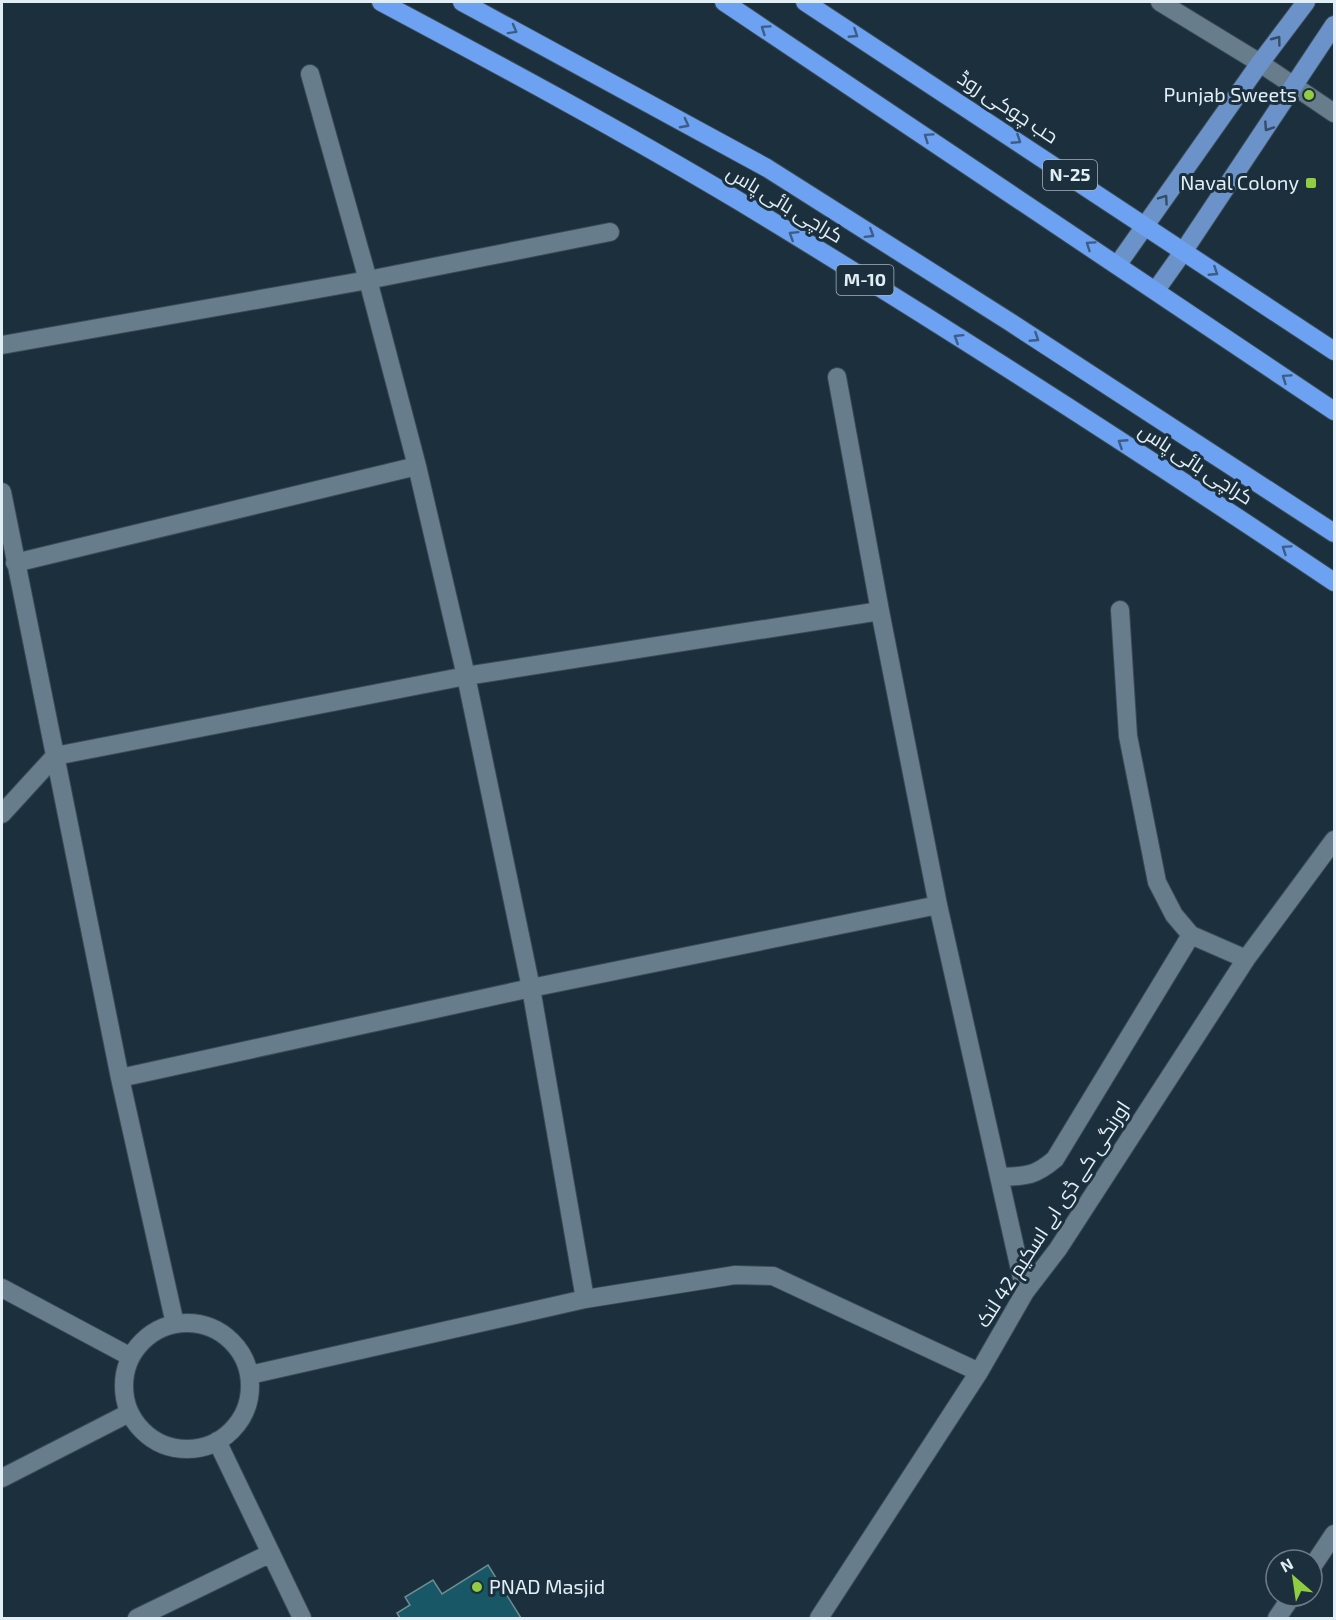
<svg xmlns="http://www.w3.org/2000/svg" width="1336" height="1620" font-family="'Exo 2',Cairo,sans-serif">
  <rect width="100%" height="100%" fill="#1b2f3c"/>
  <path fill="#175766" stroke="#6e8b92" stroke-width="1.5" d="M488 1565 521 1618H400L397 1613 410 1605 405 1597 433 1580 442 1594Z"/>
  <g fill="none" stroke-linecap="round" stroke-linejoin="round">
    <defs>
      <path id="minor" d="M1160 2 1260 63 1334 113
        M310 74 368 280 417 466 466 676 531 988 585 1299
        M2 345 368 280 610 232
        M837 377 880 611 938 905 1025 1292
        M2 492 120 1078 175 1324
        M15 563 417 466
        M1120 610 1128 736 1157 882 1174 915 1191 935 1246 959
        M2 814 55 756 466 676 880 611
        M120 1078 531 988 938 905
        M999 1177C1025 1176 1034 1177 1055 1159L1191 935
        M2 1288 131 1357
        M124 1386a63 63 0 1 1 126 0a63 63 0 1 1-126 0Z
        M250 1375 585 1299 735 1275 773 1276 979 1372
        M217 1441 302 1618
        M2 1478 129 1413
        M1312 1567 1334 1534
        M137 1618 271 1553
        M819 1618 979 1372 1025 1292 1058 1249 1246 959 1334 840
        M1277 1618 1292 1596"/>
      <path id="major" d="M1118 264 1260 63 1306 2
        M1156 290 1183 252 1334 25"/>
      <path id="highway" d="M381 2C501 66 622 131 739 201 940 323 1139 451 1334 582
        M462 2 767 168 1010 322 1334 533
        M724 2 1334 411
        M805 2 1334 351"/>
    </defs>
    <use href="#minor" stroke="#394b55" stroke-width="20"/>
    <use href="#major" stroke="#394b55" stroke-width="20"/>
    <use href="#highway" stroke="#394b55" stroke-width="20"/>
    <use href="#minor" stroke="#677d8c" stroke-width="18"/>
    <use href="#major" stroke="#6b93ca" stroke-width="18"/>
    <use href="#highway" stroke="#6da2f3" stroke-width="18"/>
  </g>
  <defs><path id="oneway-chevron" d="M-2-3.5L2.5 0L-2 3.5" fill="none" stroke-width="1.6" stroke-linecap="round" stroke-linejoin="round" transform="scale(1.5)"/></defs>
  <g stroke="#3c5d85">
    <use href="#oneway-chevron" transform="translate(765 29) rotate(-146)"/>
    <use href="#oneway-chevron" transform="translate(513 30) rotate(29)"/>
    <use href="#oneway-chevron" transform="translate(854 34) rotate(33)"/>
    <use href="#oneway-chevron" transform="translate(685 124) rotate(28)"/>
    <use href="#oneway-chevron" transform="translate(928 137) rotate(-146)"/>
    <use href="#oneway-chevron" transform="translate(1017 140) rotate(33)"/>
    <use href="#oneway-chevron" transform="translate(870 234) rotate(32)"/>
    <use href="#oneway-chevron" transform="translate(793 235) rotate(-148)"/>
    <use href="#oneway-chevron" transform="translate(1090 245) rotate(-146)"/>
    <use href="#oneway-chevron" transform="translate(1214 272) rotate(33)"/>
    <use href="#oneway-chevron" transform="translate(958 338) rotate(-148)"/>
    <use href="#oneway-chevron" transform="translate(1035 338) rotate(33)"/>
    <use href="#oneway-chevron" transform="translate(1286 378) rotate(-146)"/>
    <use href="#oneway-chevron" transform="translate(1122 443) rotate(-147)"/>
    <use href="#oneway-chevron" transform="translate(1286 549) rotate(-146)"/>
  </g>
  <g stroke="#334d67">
    <use href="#oneway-chevron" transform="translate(1277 40) rotate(-53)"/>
    <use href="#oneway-chevron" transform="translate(1268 127) rotate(124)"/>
    <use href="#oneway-chevron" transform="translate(1164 199) rotate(-55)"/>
  </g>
  <g fill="#90cd41" stroke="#1b2f3c" stroke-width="2">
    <circle cx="1309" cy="95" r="6"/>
    <rect x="1305" y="177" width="12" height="12" rx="3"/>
    <circle cx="477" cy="1587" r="6"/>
  </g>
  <g text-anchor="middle" stroke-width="6" stroke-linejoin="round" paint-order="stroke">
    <g fill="#1b2f3c" stroke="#a6b5be" stroke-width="1.5">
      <rect x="1043" y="160" width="54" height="30" rx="4.5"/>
      <rect x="836.5" y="265" width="57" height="30" rx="4.5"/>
    </g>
    <g font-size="18" font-weight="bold" fill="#e2eef6">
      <text x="1070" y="181">N-25</text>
      <text x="865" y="286">M-10</text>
    </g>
    <g font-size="20" fill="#e2eef6" stroke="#1b2f3c" text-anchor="end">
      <text x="1297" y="102">Punjab Sweets</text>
      <text x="1299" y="190">Naval Colony</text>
      <text x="489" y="1594" text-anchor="start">PNAD Masjid</text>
    </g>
    <g font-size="20" fill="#e2eef6" stroke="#1b2f3c">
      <text transform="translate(1008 107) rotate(33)" y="7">حب چوکی روڈ</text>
      <text transform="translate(785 204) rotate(31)" y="7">کراچی بائی پاس</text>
      <text transform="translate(1196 464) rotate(33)" y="7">کراچی بائی پاس</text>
      <text transform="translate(1053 1214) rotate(-57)" y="7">اورنگی کے ڈی اے اسکیم 42 لنک</text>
    </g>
  </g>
  <rect width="1336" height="1620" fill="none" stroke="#e2eef6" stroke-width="6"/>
  <g transform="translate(1294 1578) rotate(331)"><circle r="28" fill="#1b2f3c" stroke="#6b7b86" stroke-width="1.5"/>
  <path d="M0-4.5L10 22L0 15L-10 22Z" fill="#90cd41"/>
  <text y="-9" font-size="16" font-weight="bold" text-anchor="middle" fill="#e2eef6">N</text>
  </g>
</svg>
